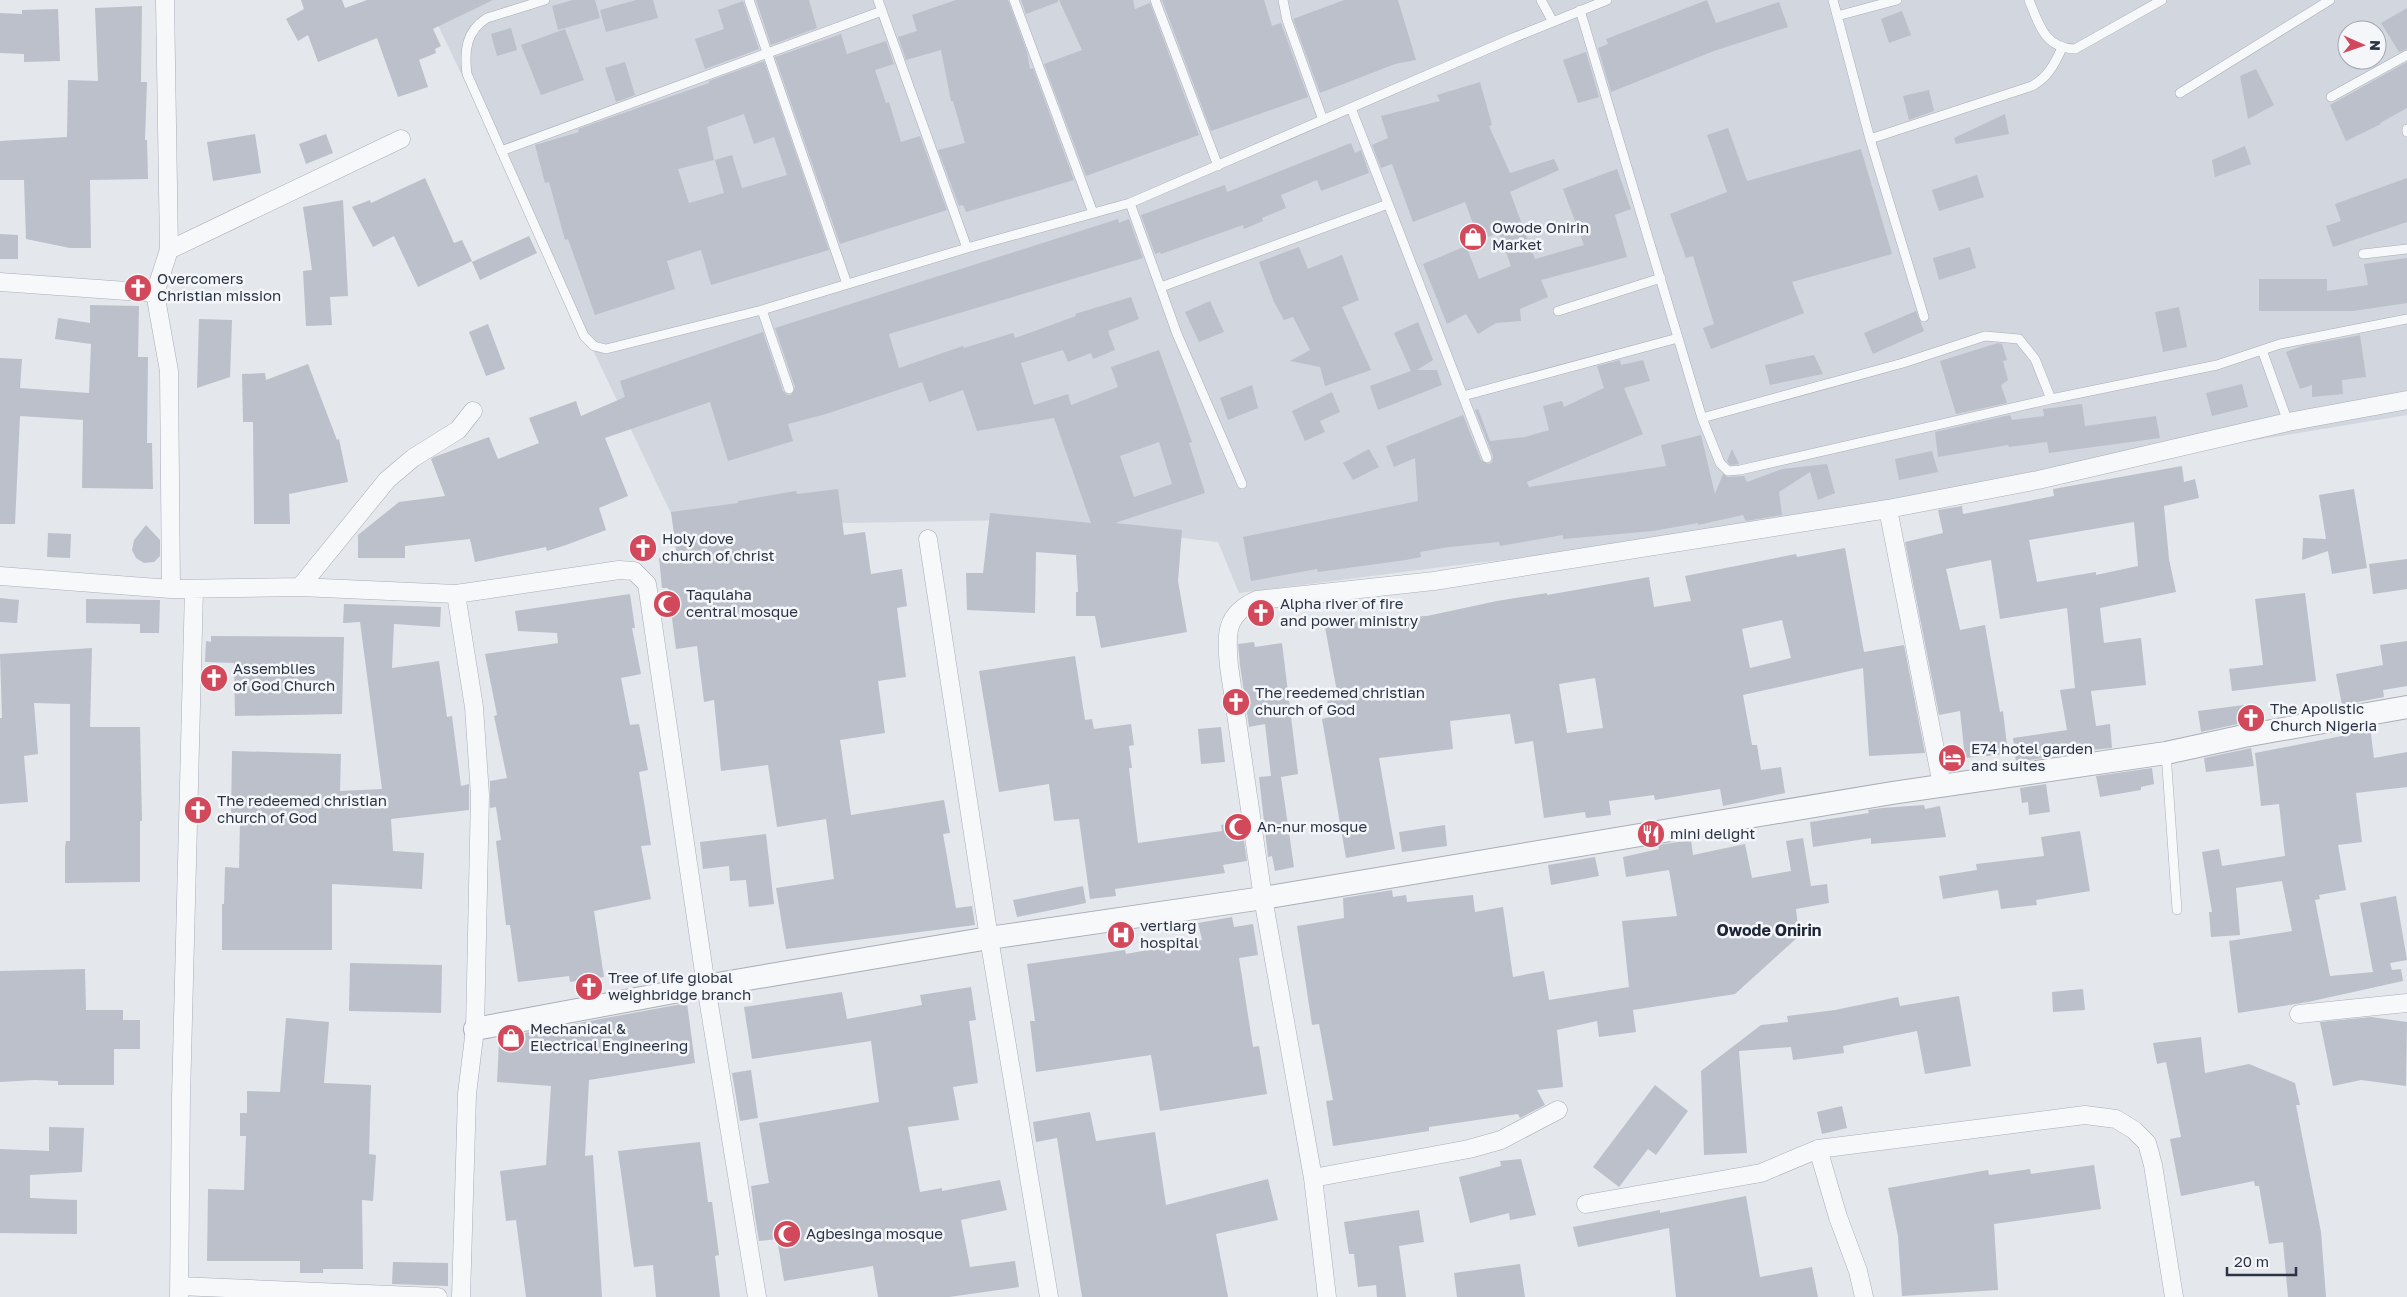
<svg xmlns="http://www.w3.org/2000/svg" width="2407" height="1297" font-family="'Golos Text',sans-serif">
  <rect width="100%" height="100%" fill="#e4e7ec"/>
  <path fill="#d2d6de" fill-rule="evenodd" d="M426 0H2407V415L2013 480 1687 540 1466 564 1239 593 1218 542 1022 520 677 526ZM2347 30H2377V60H2347Z"/>
  <path fill="#bbc0ca" fill-rule="evenodd" d="M301 0H342L345 8 367 0H493L433 29 441 46 435 49 436 53 419 60 428 87 398 97 377 38 318 62 308 35 298 41 286 19 304 9Z
    M573 0H595L600 18 558 30 552 6Z
    M636 0H653L658 18 606 32 600 10Z
    M756 0H809L817 28 771 45Z
    M956 0H1008L1027 52 1030 69 1033 68 1074 180 966 212 963 205 959 206 938 150 965 143 953 101H951L941 50 906 60 898 37 917 31 912 15Z
    M1021 0H1058V2L1026 14Z
    M1059 0H1133L1135 9 1150 3 1199 135 1086 176 1044 64 1082 50Z
    M1162 0H1264L1272 26 1281 23 1308 97 1211 131Z
    M1344 0H1398L1416 60 1395 64 1320 93 1293 19Z
    M1707 0 1716 23 1779 2 1788 27 1714 51 1611 92 1598 48 1608 44 1606 39Z
    M743 1 759 49 705 69 695 39 724 29 718 10Z
    M142 6 141 82H147L145 140H147L148 179 90 180 91 248H70L26 239 24 180H0V141L67 137 68 80 98 81 95 8Z
    M2407 8V49L2399 52 2381 23Z
    M58 9 60 61 24 62V54L0 53V13L22 14V10Z
    M1902 11 1911 35 1889 43 1881 19Z
    M511 28 517 50 497 56 491 34Z
    M565 29 584 80 541 95 521 45Z
    M841 34 847 54 886 41 894 64 875 70 886 103 889 102 901 142 920 136 947 210 840 244 775 57Z
    M1586 52 1599 97 1578 103 1563 60Z
    M764 61 829 250 711 285 701 250 667 261 675 289 595 315 568 239 565 240 549 182 545 183 535 145 579 132 578 129 709 83V81ZM744 114 754 144 774 137 787 175 742 188 732 155 715 160 724 193 689 203 678 169 714 160 707 127Z
    M625 62 635 95 616 102 605 68Z
    M2407 62V108L2380 123 2381 124 2346 141 2330 105Z
    M2256 69 2274 105 2248 119 2240 76Z
    M1480 82 1492 125 1489 126 1510 173 1554 159 1559 170 1510 192 1535 259 1584 245 1563 189 1617 169 1631 209 1615 215 1627 257 1541 280 1548 297 1520 309 1521 321 1496 323 1478 334 1466 314 1447 324 1423 264 1466 246 1479 279 1511 266 1499 233 1479 240 1465 202 1413 222 1392 164 1381 168 1372 145 1388 138 1381 116 1440 101 1437 95Z
    M1929 90 1934 111 1909 120 1903 96Z
    M2005 114 2009 134 1956 144 1954 138Z
    M1728 128 1747 181 1861 149 1892 254 1792 282 1804 313 1711 349 1703 328 1714 324 1693 256 1686 258 1670 214 1727 192 1707 135Z
    M255 134 261 173 213 181 207 142Z
    M326 134 333 153 306 164 299 144Z
    M1351 143 1355 153 1361 150 1369 173 1321 191 1317 180 1281 195 1286 208 1262 218 1263 221 1244 229 1243 225 1161 254 1160 252 1155 254 1141 215 1225 185 1227 192Z
    M2245 146 2251 164 2215 177 2212 160Z
    M1977 175 1984 197 1939 211 1932 190Z
    M425 178 454 243 462 240 472 261 418 287 394 236 373 247 352 207 370 200 371 203Z
    M2407 178V222L2333 247 2326 226 2341 221 2335 204Z
    M343 200 348 296 330 297 332 325 306 326 303 271 312 270 303 207Z
    M1118 219 1119 223 1129 219 1143 258 889 334 899 368 963 346 964 348 1013 333 1015 338 1076 316 1075 314 1131 297 1139 319 1108 331 1115 350 1093 359 1091 353 1068 362 1063 350 1021 363 1034 405 1068 394 1071 405 1118 387 1111 367 1159 350 1192 442 1189 443 1205 493 1115 523 1182 530 1178 581 1187 632 1101 648 1095 616H1076V592H1078L1076 555 1036 552 1035 613 967 610 966 573H983L990 513 1091 523 1054 418 977 431 963 390 929 402 922 382 826 414 788 424 793 441 728 461 710 402 605 438 628 496 599 508 606 530 566 545 547 551 546 547 475 562 470 539 405 546V558H358V535L399 502 445 496 431 459 434 457 489 437 498 459 539 443 529 418 576 401 581 416 625 397 620 381 763 332 783 391 787 395H791L795 387 775 328ZM1159 442 1172 484 1134 497 1120 456Z
    M0 234 18 235V259H0Z
    M529 236 537 253 480 280 472 262Z
    M1299 247 1308 269 1342 255 1359 300 1342 307 1371 370 1325 386 1320 367 1290 361 1310 350 1293 317 1284 320 1274 302 1259 262Z
    M1970 247 1976 268 1939 280 1933 258Z
    M2407 258V303L2353 311H2259V279H2327V291L2368 285 2364 264Z
    M1210 301 1224 332 1199 342 1185 312Z
    M90 305 139 306 138 357H148L147 443H152L153 489 82 488 83 420 20 416 15 524H0V358L22 359 20 388 89 393 91 344 55 339 58 318 90 323Z
    M2179 307 2187 347 2163 352 2155 312Z
    M1916 311 1924 331 1873 354 1864 333Z
    M199 319 232 320 230 377 197 388Z
    M1418 322 1433 360 1417 370H1437L1442 385 1378 410 1370 386 1411 371 1394 333Z
    M488 324 505 369 486 376 469 332Z
    M2360 335 2366 377 2342 380 2343 394 2312 397V385L2300 389 2286 352 2302 346Z
    M1998 343 2002 344 2007 360 2003 361 2008 380 2001 385 2007 403 1956 414 1940 361Z
    M1814 355 1823 374 1770 385 1765 365Z
    M1620 360 1621 365 1643 360 1650 381 1624 388 1643 434 1527 482 1529 487 1666 466 1661 445 1701 435 1715 494 1723 474 1728 477 1744 476 1747 482 1782 469 1827 464 1835 493 1818 500 1810 472 1779 492 1782 515 1746 521 1743 515 1698 525V523L1653 531 1563 539V535L1500 546 1499 542 1449 547 1420 552 1421 557 1406 560 1318 572 1317 569 1251 581 1243 537 1418 501 1415 458 1394 467 1386 446 1463 415 1481 460 1489 464 1492 462 1493 456 1475 410 1478 409 1490 441 1525 437 1549 430 1543 406 1562 401 1564 407 1604 388 1597 366Z
    M308 364 337 440 339 439 348 482 289 494 290 524H254L253 422H243L242 374 265 373 266 380Z
    M2242 384 2248 407 2212 416 2206 393Z
    M1252 385 1258 408 1228 420 1220 398Z
    M1332 392 1340 412 1320 421 1325 432 1305 441 1292 411Z
    M2082 404 2085 426 2156 416 2160 438 2049 453 2047 442 2009 447 2008 445 1938 457 1935 432 2010 415 2012 420 2044 416 2043 409Z
    M1369 449 1379 467 1353 480 1343 463Z
    M1732 449 1739 464 1730 465 1727 461Z
    M1932 451 1938 472 1899 480 1895 459Z
    M2182 466 2184 482 2195 479 2199 498 2164 506 2169 559 2176 592 2100 608 2104 643 2141 638 2146 685 2091 691 2096 726 2110 724 2112 748 2092 750V746L2042 753 2043 758 2016 762 2013 738 2067 730 2060 690 2075 688 2067 608 2000 619 1991 560 1946 569 1960 630 1985 625 2000 712 2003 711 2008 754 1965 758 1960 711 1939 715 1905 542 1943 533 1938 510 1962 506 1963 514 2054 496 2053 489ZM2134 522 2138 566 2096 575V572L2037 582 2029 540Z
    M838 489 844 535 865 532 871 574 902 569 907 606 897 608 906 677 878 681 885 733 840 740 851 815 944 800 950 833 943 834 956 908 972 906 975 925 786 949 776 888 834 879 826 819 777 827 768 765 721 771 714 700 704 702 697 646 676 649 668 588H662L659 558 677 556 671 512 738 503V501L796 491 797 494Z
    M2354 489 2367 568 2332 574 2328 551 2302 560 2303 538 2326 539 2319 495Z
    M146 525 160 540V556L154 562 144 563 136 558 132 550 134 540Z
    M48 533 71 534 70 558 47 557Z
    M1845 548 1864 652 1904 645 1925 753 1869 756 1863 668 1743 695 1752 745H1757L1761 770 1781 767 1785 793 1723 806 1720 789 1655 800 1654 795 1609 801 1611 815 1586 818 1585 812 1544 818 1533 741 1515 744 1510 714 1450 721 1453 749 1379 758 1395 849 1346 858 1322 719 1330 717 1327 699 1338 697 1324 622 1357 616 1359 628 1406 621V617L1427 616 1497 601 1547 593V595L1649 577 1654 607 1691 601 1685 576 1796 554 1797 557ZM1782 620 1791 658 1750 668 1742 629ZM1595 678 1603 728 1567 733 1559 684Z
    M2407 559V589L2373 594 2369 564Z
    M2305 593 2316 681 2232 691 2229 669 2263 665 2255 599Z
    M630 594 635 628H632L641 674 621 678 630 725 639 724 648 770 639 772 651 845 641 846 651 899 594 911 604 977 570 982 569 976 518 982 510 925H506L496 841 501 840 496 807 490 808V781L507 778 494 716 497 715 485 654 558 643 557 633 518 631 515 611Z
    M0 598 19 600 17 623 0 622Z
    M86 599 160 600 159 633H140V624L86 623Z
    M344 604 441 607 440 627 394 624 392 668 439 661 447 717 452 716 461 786 469 784V810L391 819 393 851 424 853 422 889 332 884V950H222V904H224L225 867 239 868 240 821H231L232 751 341 754 340 791 382 789 360 622 343 623Z
    M211 636 344 637 342 714 235 716 234 663 205 662 206 641 211 642Z
    M2407 641V686L2383 690 2384 697 2342 705 2336 674 2383 665 2380 645Z
    M1254 642 1255 647 1282 643 1298 774 1281 777 1294 867 1275 871 1272 856 1268 857 1259 777 1271 776 1265 724 1249 727 1240 665 1238 644Z
    M92 648 90 727H140L142 821H140V882L65 883V847L66 841H70V704L34 703 38 754 24 756 28 802 0 804V718H2L0 654Z
    M1075 656 1085 720 1092 719 1094 729 1131 724 1134 745 1129 746 1132 768H1129L1138 843 1222 831 1221 825 1241 821 1247 861 1223 865 1225 873 1115 889 1116 896 1090 899 1079 819 1054 821 1049 784 999 792 979 671Z
    M2244 705 2247 722 2201 732 2198 711Z
    M1221 727 1225 762 1201 764 1198 729Z
    M2370 727 2374 758 2407 752V787L2356 793 2362 842 2338 845 2346 890 2319 895 2320 899 2315 900 2330 976 2373 972 2360 903 2396 896 2407 960 2390 963 2392 970 2401 969 2403 981 2308 1002 2238 1013 2229 941 2292 931 2282 881 2236 888 2240 935 2211 937 2209 912H2212L2202 852 2219 849 2222 866 2285 856 2279 804 2261 806 2255 753 2347 735V731Z
    M2251 748 2254 766 2206 772 2204 758Z
    M2152 768 2154 784 2141 787V790L2100 797 2096 776Z
    M2046 784 2050 812 2029 815 2028 802 2022 803 2020 788Z
    M1924 805 1925 809 1940 806 1946 837 1871 844V838L1813 847 1810 822 1869 813 1868 810 1882 808Z
    M1445 825 1447 846 1402 852 1399 832Z
    M2080 831 2090 891 2036 900 2037 905 2001 909 1998 890 1943 899 1939 876 1977 870 1976 864 2044 856 2041 837Z
    M766 834 774 904 749 907 746 880 730 881 729 866 703 869 700 842Z
    M1803 838 1811 886 1827 884 1829 903 1796 909 1799 936 1735 994 1633 1010 1636 1032 1599 1037 1597 1021 1557 1030 1563 1087 1537 1090 1545 1105 1520 1118 1518 1114 1429 1127V1131L1333 1146 1326 1101 1333 1100 1319 1024 1312 1025 1297 926 1344 918 1343 898 1392 890 1393 897 1406 895 1407 902 1473 895 1475 912 1503 907 1513 977 1544 971 1549 1000 1629 987 1622 921 1677 916 1669 870 1626 877 1623 857 1659 849 1658 845 1691 840 1693 855 1745 844 1752 878 1791 871 1786 841Z
    M1595 857 1599 876 1551 885 1548 865Z
    M1083 886 1086 903 1017 917 1013 900Z
    M1232 917 1234 927 1253 924 1258 955 1239 958 1253 1047 1259 1046 1267 1094 1160 1111 1151 1055 1036 1072 1030 1021H1035L1027 964 1125 950 1126 954 1202 940 1198 923Z
    M350 963 442 965 441 1013 349 1011Z
    M85 969 86 1010H123V1020H140V1049H114V1085H58V1081L35 1080 0 1082V971Z
    M971 987 976 1020 969 1021 978 1083 953 1087 959 1120 908 1127 920 1192 942 1188V1191L1000 1180 1007 1210 961 1220 970 1267 1015 1261 1019 1287 949 1297H878L873 1266 784 1281 777 1239 759 1241 755 1217 751 1186 769 1183 759 1123 879 1102 871 1041 752 1059 744 1007 842 992 847 1019 922 1005 920 995Z
    M2083 989 2085 1010 2053 1012 2052 992Z
    M1959 996 1971 1066 1925 1074 1917 1031 1843 1046 1844 1053 1793 1060 1791 1047 1739 1051 1747 1153 1704 1155 1701 1071 1761 1025 1788 1022 1787 1016 1835 1010 1898 997 1900 1006Z
    M687 1003 695 1063 589 1080 585 1156 593 1155 602 1297H526L516 1220 506 1221 500 1171 546 1165 551 1086 497 1082 499 1042 520 1044 519 1034Z
    M2371 1017 2407 1022 2406 1086 2361 1080 2333 1086 2320 1022Z
    M286 1018 329 1022 324 1083 371 1085 369 1154 376 1155 373 1201 362 1200 363 1269H323V1273H300V1261H207L208 1189 244 1190 246 1136H240V1113H247V1091L280 1092Z
    M2201 1037 2205 1073 2249 1064 2295 1083 2300 1105H2296L2321 1232 2326 1297H2288L2283 1242 2269 1244 2259 1186H2255L2254 1181 2181 1196 2170 1139 2181 1137 2166 1062 2157 1064 2153 1043Z
    M751 1070 758 1118 740 1121 732 1073Z
    M1655 1085 1688 1111 1656 1155 1648 1149 1619 1187 1593 1167Z
    M1842 1106 1847 1128 1822 1134 1817 1112Z
    M1090 1112 1096 1141 1155 1132 1166 1205 1268 1179 1278 1220 1216 1234 1228 1297H1082L1057 1138 1036 1142 1033 1122Z
    M49 1127 84 1128 82 1172 30 1175V1198L77 1200V1234L0 1233V1149L49 1151Z
    M700 1142 708 1202H712L719 1255 715 1256 720 1297H656L653 1265 634 1267 618 1151Z
    M1521 1159 1536 1215 1510 1220 1509 1213 1470 1223 1459 1177 1501 1166 1500 1161Z
    M2094 1165 2101 1209 1994 1224 1998 1290 1902 1296 1898 1236 1888 1188 1988 1170 1989 1175 2030 1169 2031 1174Z
    M1746 1196 1760 1277 1812 1267 1818 1297H1676L1669 1228 1578 1247 1573 1227 1660 1210V1213Z
    M1419 1210 1424 1242 1399 1246 1406 1297H1377L1376 1285 1358 1287 1354 1254H1349L1344 1222Z
    M393 1262 448 1263V1286L392 1284Z
    M1520 1264 1525 1297H1457L1454 1273Z"/>
  <g fill="none" stroke-linecap="round" stroke-linejoin="round">
    <defs>
      <path id="service" d="M545 0 487 18C466 31 464 51 467 74L584 336 594 346 606 349 762 310 967 248 1130 203 1513 38 1607 0
        M749 0 847 284
        M878 0 967 248
        M1014 0 1093 213
        M1155 0 1218 166
        M1283 0 1287 20 1323 120
        M1541 0 1553 22
        M1833 0 1870 139 1924 317
        M2029 0C2039 25 2045 48 2075 49L2162 0
        M1580 10 1702 418 1720 463 1728 471 1740 470 2051 399 2217 365 2280 344 2407 319
        M1837 16 1897 0
        M2180 93 2330 0
        M2331 97 2407 55
        M1351 108 1487 458
        M2407 129V132
        M1870 139 2032 86C2048 77 2054 65 2062 48
        M501 151 882 11
        M1130 203 1177 334 1242 484
        M2363 254 2407 249
        M1161 287 1388 204
        M762 310 789 389
        M1558 311 1661 278
        M2262 350 2288 422
        M1463 396 1678 338
        M1702 418 1903 363 1985 336 2019 339 2035 359 2051 399
        M2166 753 2177 910"/>
      <path id="minor" d="M165 0 169 250 155 293 169 371 171 589
        M169 250 401 139
        M0 282 155 293
        M1888 509 1942 785
        M928 539 989 938 1049 1297
        M0 576 171 589 300 587 456 594 619 570 634 571 647 584 706 986 757 1297
        M300 587 387 480 413 458 458 430 473 411
        M456 594 474 707 480 795 475 1029 467 1094 461 1297
        M2299 1014 2407 1003
        M1818 1149 1838 1217 1858 1271 1864 1297
        M1313 1178 1469 1149 1501 1140 1558 1110
        M1586 1204 1761 1173 1818 1149 2085 1115 2116 1119 2134 1130 2147 1143 2153 1165 2174 1297
        M179 1286 438 1297
        M179 1297 181 1097 194 589
        M1327 1297 1313 1178 1263 898 1229 666C1226 634 1225 614 1257 600L1434 581 1888 509 2038 480 2288 422 2407 400"/>
      <path id="tertiary" d="M475 1029 706 986 989 938 1263 898 1892 793 2166 753 2244 736 2407 707"/>
    </defs>
    <use href="#service" stroke="#a9aeb7" stroke-width="10"/>
    <use href="#minor" stroke="#a9aeb7" stroke-width="19"/>
    <use href="#tertiary" stroke="#a9aeb7" stroke-width="24"/>
    <use href="#service" stroke="#f7f8fa" stroke-width="9"/>
    <use href="#minor" stroke="#f7f8fa" stroke-width="18"/>
    <use href="#tertiary" stroke="#f7f8fa" stroke-width="22"/>
  </g>
  <defs>
    <symbol id="shop-disc" viewBox="-11 -11 22 22"><circle r="9.5" fill="#d1495b" stroke="#f4f6f9"/><path d="M-5-2.5h2.3a2.7 3.5 0 0 1 5.4 0H5L5.5 6h-11ZM-1.5-2.5h3a1.5 2.3 0 0 0-3 0Z" fill="#fff"/></symbol>
    <symbol id="church-disc" viewBox="-11 -11 22 22"><circle r="9.5" fill="#d1495b" stroke="#f4f6f9"/><path d="M-1.2-6h2.4v3.5h3.3v2.4h-3.3V6h-2.4V-.1h-3.3v-2.4h3.3Z" fill="#fff"/></symbol>
    <symbol id="mosque-disc" viewBox="-11 -11 22 22"><circle r="9.5" fill="#d1495b" stroke="#f4f6f9"/><path d="M3.5-4.9A6 6 0 1 0 3.5 4.9A5 5 0 1 1 3.5-4.9Z" fill="#fff"/></symbol>
    <symbol id="hotel-disc" viewBox="-11 -11 22 22"><circle r="9.5" fill="#d1495b" stroke="#f4f6f9"/><path d="M-6-4.5h1.5V1H6V5H4.5V3h-9V5H-6ZM-4 0a1.8 1.8 0 1 1 3.6 0ZM.5 0V-2.5h3Q6-2.5 6 0Z" fill="#fff"/></symbol>
    <symbol id="restaurant-disc" viewBox="-11 -11 22 22"><circle r="9.5" fill="#d1495b" stroke="#f4f6f9"/><path d="M-5-6h1v4h1v-4h1v4h1v-4h1v5L-1.5 .5V6h-2V.5L-5-1ZM5-6V6H3V1.5H1.5Q1.5-4 5-6Z" fill="#fff"/></symbol>
    <symbol id="hospital-disc" viewBox="-11 -11 22 22"><circle r="9.5" fill="#d1495b" stroke="#f4f6f9"/><path d="M-5-5h3v3.5h4V-5h3V5h-3V1.5h-4V5h-3Z" fill="#fff"/></symbol>
  </defs>
  <g fill-rule="evenodd">
    <use href="#shop-disc" x="1457" y="221" width="32" height="32"/>
    <use href="#church-disc" x="122" y="272" width="32" height="32"/>
    <use href="#church-disc" x="627" y="532" width="32" height="32"/>
    <use href="#mosque-disc" x="651" y="588" width="32" height="32"/>
    <use href="#church-disc" x="1245" y="597" width="32" height="32"/>
    <use href="#church-disc" x="198" y="662" width="32" height="32"/>
    <use href="#church-disc" x="1220" y="686" width="32" height="32"/>
    <use href="#church-disc" x="2235" y="702" width="32" height="32"/>
    <use href="#hotel-disc" x="1936" y="742" width="32" height="32"/>
    <use href="#church-disc" x="182" y="794" width="32" height="32"/>
    <use href="#mosque-disc" x="1222" y="811" width="32" height="32"/>
    <use href="#restaurant-disc" x="1635" y="818" width="32" height="32"/>
    <use href="#hospital-disc" x="1105" y="919" width="32" height="32"/>
    <use href="#church-disc" x="573" y="971" width="32" height="32"/>
    <use href="#shop-disc" x="495" y="1022" width="32" height="32"/>
    <use href="#mosque-disc" x="771" y="1218" width="32" height="32"/>
  </g>
  <g text-anchor="middle" stroke-width="5" stroke-linejoin="round" paint-order="stroke">
    <g font-size="15" fill="#2b3445" stroke="#f4f6f9" text-anchor="start">
      <text x="1492" y="233">Owode Onirin<tspan x="1492" dy="17">Market</tspan></text>
      <text x="157" y="284">Overcomers<tspan x="157" dy="17">Christian mission</tspan></text>
      <text x="662" y="544">Holy dove<tspan x="662" dy="17">church of christ</tspan></text>
      <text x="686" y="600">Taqulaha<tspan x="686" dy="17">central mosque</tspan></text>
      <text x="1280" y="609">Alpha river of fire<tspan x="1280" dy="17">and power ministry</tspan></text>
      <text x="233" y="674">Assemblies<tspan x="233" dy="17">of God Church</tspan></text>
      <text x="1255" y="698">The reedemed christian<tspan x="1255" dy="17">church of God</tspan></text>
      <text x="2270" y="714">The Apolistic<tspan x="2270" dy="17">Church Nigeria</tspan></text>
      <text x="1971" y="754">E74 hotel garden<tspan x="1971" dy="17">and suites</tspan></text>
      <text x="217" y="806">The redeemed christian<tspan x="217" dy="17">church of God</tspan></text>
      <text x="1257" y="832">An-nur mosque</text>
      <text x="1670" y="839">mini delight</text>
      <text x="1140" y="931">vertiarg<tspan x="1140" dy="17">hospital</tspan></text>
      <text x="608" y="983">Tree of life global<tspan x="608" dy="17">weighbridge branch</tspan></text>
      <text x="530" y="1034">Mechanical &amp;<tspan x="530" dy="17">Electrical Engineering</tspan></text>
      <text x="806" y="1239">Agbesinga mosque</text>
    </g>
    <g font-size="16" font-weight="bold" fill="#1d2536" stroke="#f4f6f9">
      <text x="1769" y="936">Owode Onirin</text>
    </g>
  </g>
  <g transform="translate(2362 45) rotate(92)"><circle r="24" fill="#f4f6f9" stroke="#a4a8b1"/>
  <path d="M0-4L9 19L0 12L-9 19Z" fill="#d1495b"/>
  <text y="-8" font-size="14" font-weight="bold" text-anchor="middle" fill="#2b3445">N</text>
  </g>
  <path d="M2227 1267v8h69v-8" fill="none" stroke="#2b3445" stroke-width="2.5"/>
  <text x="2234" y="1267" font-size="15" fill="#2b3445" stroke="#f4f6f9" stroke-width="4" paint-order="stroke">20 m</text>
</svg>
